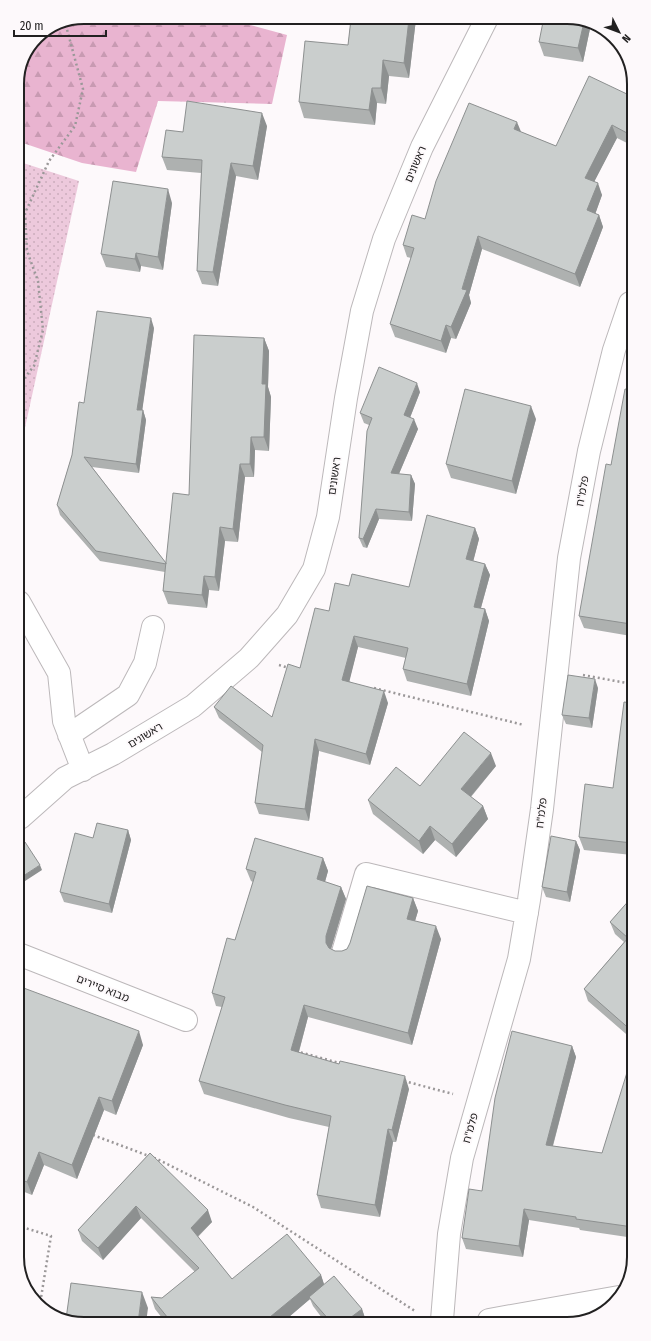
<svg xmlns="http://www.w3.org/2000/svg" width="651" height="1341" font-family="'Fira Sans Condensed','Noto Sans Hebrew',sans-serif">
  <defs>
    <pattern id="grass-dots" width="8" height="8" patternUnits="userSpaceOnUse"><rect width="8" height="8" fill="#edc9dc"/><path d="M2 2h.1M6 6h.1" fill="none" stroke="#cbacbc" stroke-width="1.8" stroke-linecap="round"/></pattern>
    <pattern id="forest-firs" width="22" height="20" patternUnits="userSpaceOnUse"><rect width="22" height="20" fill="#e9b4d0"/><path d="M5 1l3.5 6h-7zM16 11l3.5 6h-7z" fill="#c89ab2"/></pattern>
  </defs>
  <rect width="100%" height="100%" fill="#fdf9fb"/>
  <path fill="url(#grass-dots)" d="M17 161 79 181 21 446H19Z"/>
  <path fill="url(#forest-firs)" d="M232 20 287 35 272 104 158 101 136 172 82 163 17 141V80L37 37 59 22Z"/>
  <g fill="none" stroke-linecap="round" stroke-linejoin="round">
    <defs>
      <path id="minor" d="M19 602 59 673 64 721 83 770
        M69 735 128 695 145 663 153 627
        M20 818 65 778 113 754 193 706 249 658 287 615 314 569 328 517 346 398 362 311 384 239 422 147 487 18
        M343 952 366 874 527 913
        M21 955 186 1020
        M442 1320 449 1234 462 1158 519 959 529 900 542 809 569 558 589 451 614 350 630 303
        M489 1320 619 1297"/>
    </defs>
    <use href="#minor" stroke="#bcb8ba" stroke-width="24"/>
    <path stroke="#9b9899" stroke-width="2.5" stroke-dasharray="2 3" stroke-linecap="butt" d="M18 386 34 366 43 330 38 281 27 251 25 213 49 161 75 126 83 89 65 22
      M279 665 289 668
      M583 675 632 684
      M374 688 524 725
      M296 1051 343 1064
      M404 1081 453 1094
      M93 1135 157 1159 253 1207 415 1311
      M22 1227 51 1236 40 1304"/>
    <use href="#minor" stroke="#fff" stroke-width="22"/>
  </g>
  <path fill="#aeb1b0" d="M571 17 591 24 583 62 544 56 539 42Z
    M351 19H416L409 78 389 76 386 104 377 103 375 125 304 118 299 102 348 45Z
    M629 95V144L617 138 594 181 602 195 595 214 599 215 603 227 580 287 482 249 469 295 471 303 456 339 451 338 446 353 395 337 390 324 411 258 407 257 403 245 425 219 521 132 556 146Z
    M267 126 258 180 236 176 218 286 202 284 197 271 201 173 167 170 162 157 183 132Z
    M172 203 163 270 141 266 140 272 106 267 101 254Z
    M154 328 142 410H143L146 420 139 473 92 467 166 563 189 495 264 338 269 351 268 387 271 397 269 451 255 450 254 477H245L238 542 225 541 219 591 209 590 207 608 168 604 163 591 165 572 100 561 60 515 57 505 72 455 84 403Z
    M630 390 631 636 584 628 579 616 611 465Z
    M420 392 410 418 418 429 399 474 411 475 415 484 412 521 379 519 367 548 363 547 359 538 369 425 364 423 360 413Z
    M536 419 516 494 451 478 446 464Z
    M475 528 479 539 473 561 485 564 490 575 481 608 485 609 489 621 471 696 407 681 403 669 406 658 358 647 349 681 388 703 370 765 319 751 309 821 259 814 255 803 262 752 219 718 214 707 272 717 300 668 329 611 349 586 409 587Z
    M598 688 592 728 566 724 562 715Z
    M632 703V855L584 850 579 837 613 788Z
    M496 766 471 797 483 806 488 819 456 857 435 840 423 854 373 814 368 800Z
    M128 830 131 840 112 913 64 902 60 892 93 838Z
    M576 841 580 850 570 902 546 897 542 887Z
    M323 858 328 871 325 882 341 887 346 899 331 949 335 951H342L347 949 413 898 418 911 415 921 441 939 412 1045 308 1017 299 1052 409 1089 396 1142H393L380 1217 321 1208 317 1195 329 1127 289 1118 204 1094 199 1081 222 1007 216 1006 212 993 235 940 253 882 251 881 246 869Z
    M632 897 633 1040 588 1001 584 989 624 942 615 934 610 922Z
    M21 987 143 1045 116 1115 104 1110 77 1179 44 1165 32 1195 22 1191Z
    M572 1046 576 1057 553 1146 602 1153 633 1067 634 1238 580 1230 579 1228 529 1220 523 1257 466 1249 462 1238 482 1191Z
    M150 1153 212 1222 198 1237 232 1279 321 1275 324 1285 362 1309 365 1318 362 1321 325 1322 313 1306 310 1299 283 1322 166 1323 155 1309 151 1297 162 1298 195 1272 141 1218 103 1260 82 1241 78 1230Z"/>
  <path fill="#8d9090" d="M409 19H416L409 78 404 63Z
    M584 22 591 24 583 62 578 48Z
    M383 60 389 76 386 104 381 88Z
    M372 88 377 103 375 125 369 110Z
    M262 113 267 126 258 180 253 166Z
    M517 122 522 134 514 129Z
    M612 125 617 138 590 190 585 178Z
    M629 128V139L627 133Z
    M231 163 236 176 218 286 213 272Z
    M598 183 602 195 592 223 587 210Z
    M168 189 172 203 163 270 158 257Z
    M599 215 603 227 580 287 575 274Z
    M478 236 482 249 469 295 471 303 456 339 451 327Z
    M136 253 141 266 140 272 135 259Z
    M151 318 154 328 141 419 137 410Z
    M446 325 451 338 446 353 441 341Z
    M264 338 269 351 268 387 271 397 269 451 264 437 262 384Z
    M417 383 420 392 407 425 404 415Z
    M531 406 536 419 516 494 512 481Z
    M143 410 146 420 139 473 136 464Z
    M414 419 418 429 395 483 391 473Z
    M251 437 255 450 254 477 250 464Z
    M240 464 245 477 238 542 233 529Z
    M411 475 415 484 412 521 409 512Z
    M376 509 379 519 367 548 363 539Z
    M220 527 225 541 219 591 215 577Z
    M475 528 479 539 471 570 466 559Z
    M485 564 490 575 478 618 474 607Z
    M204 576 209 590 207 608 202 595Z
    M485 609 489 621 471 696 467 684Z
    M354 636 358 647 347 691 342 680Z
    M595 679 598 688 592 728 589 718Z
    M384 691 388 703 370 765 366 754Z
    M315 739 319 751 309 821 305 809Z
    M491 753 496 766 466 802 461 789Z
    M483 806 488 819 456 857 452 844Z
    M430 826 435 840 423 854 419 841Z
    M128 830 131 840 112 913 109 904Z
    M576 841 580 850 570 902 567 892Z
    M323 858 328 871 322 892 317 879Z
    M40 865 42 870 22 883 20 878Z
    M341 887 346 899 331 949V955L326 943V936Z
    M413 898 418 911 412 931 407 919Z
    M436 926 441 939 412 1045 408 1033Z
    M304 1005 308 1017 296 1062 291 1050Z
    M139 1031 143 1045 116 1115 112 1101Z
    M572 1046 576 1057 550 1156 546 1145Z
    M405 1076 409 1089 396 1142 392 1130Z
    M99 1097 104 1110 77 1179 72 1165Z
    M388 1129 393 1142 380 1217 375 1205Z
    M39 1152 44 1165 32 1195 27 1182Z
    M136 1206 141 1218 103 1260 98 1248Z
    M524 1209 529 1220 523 1257 519 1246Z
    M208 1210 212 1222 195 1239 191 1228Z
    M321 1275 325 1287 309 1297 310 1299 283 1322H264Z
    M142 1292 148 1308 146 1323H138Z
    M362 1309 365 1318 362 1321H346Z"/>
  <path fill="#cacecd" stroke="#8d9090" d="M544 17H571L584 22 578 48 539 42Z
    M351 19H409L404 63 383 60 381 88H372L369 110 299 102 305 41 348 45Z
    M589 76 629 95V128L627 133 612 125 585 178 598 183 587 210 599 215 575 274 478 236 462 289 467 290 451 327 446 325 441 341 390 324 414 248 403 245 412 215 425 219 436 181 469 103 517 122 514 129 556 146Z
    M187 101 262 113 253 166 231 163 213 272 197 271 202 160 162 157 166 130 183 132Z
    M113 181 168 189 158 257 136 253 135 259 101 254Z
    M97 311 151 318 137 410H143L136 464 84 457 166 563V564L96 551 57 505 72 455 79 402 84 403Z
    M194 335 264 338 262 384H266L264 437H251L250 464H240L233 529 220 527 215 577 204 576 202 595 163 591 173 493 189 495Z
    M379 367 417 383 404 415 414 419 391 473 411 475 409 512 376 509 363 539 359 538 367 431 372 418 360 413Z
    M465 389 531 406 512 481 446 464Z
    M625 389 630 390 631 624 579 616 606 464 611 465Z
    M427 515 475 528 466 559 485 564 474 607 485 609 467 684 403 669 408 648 354 636 342 680 384 691 366 754 315 739 305 809 255 803 263 745 214 707 231 686 272 717 288 664 300 668 315 608 329 611 335 583 349 586 352 574 409 587Z
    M568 675 595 679 589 718 562 715Z
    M624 702 632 703V843L579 837 585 784 613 788Z
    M464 732 491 753 461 789 483 806 452 844 430 826 419 841 368 800 396 767 420 786Z
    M97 823 128 830 109 904 60 892 75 833 93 838Z
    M551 836 576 841 567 892 542 887Z
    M255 838 323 858 317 879 341 887 326 936V943L329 948 335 951H342L347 949 350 943 367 886 413 898 407 919 436 926 408 1033 304 1005 291 1050 339 1064 340 1061 405 1076 392 1130 388 1129 375 1205 317 1195 331 1116 285 1105 199 1081 225 997 212 993 227 938 235 940 256 872 246 869Z
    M25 842 40 865 20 878V845Z
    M632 897 633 1032 584 989 628 938 610 922Z
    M21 987 139 1031 112 1101 99 1097 72 1165 39 1152 27 1182 22 1180Z
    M512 1031 572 1046 546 1145 602 1153 629 1066 633 1067 634 1219 633 1227 576 1219V1217L524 1209 519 1246 462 1238 469 1189 482 1191 495 1098Z
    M150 1153 208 1210 191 1228 232 1279 287 1234 321 1275 264 1322 172 1323 151 1297 162 1298 199 1268 136 1206 98 1248 78 1230Z
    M334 1276 362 1309 346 1321H330L309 1297Z
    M71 1283 142 1292 138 1323 80 1324 66 1319Z"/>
  <g text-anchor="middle" stroke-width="3.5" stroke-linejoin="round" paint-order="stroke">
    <g font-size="11" fill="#222121" stroke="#fdf9fb">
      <text transform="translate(415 164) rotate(-67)" y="4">ראשונים</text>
      <text transform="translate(334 476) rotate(-82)" y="4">ראשונים</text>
      <text transform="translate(582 491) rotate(-79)" y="4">פלמ"ח</text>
      <text transform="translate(145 735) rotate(-31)" y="4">ראשונים</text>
      <text transform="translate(541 813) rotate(-83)" y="4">פלמ"ח</text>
      <text transform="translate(103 988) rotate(22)" y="4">מבוא סיירים</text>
      <text transform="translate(470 1128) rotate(-74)" y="4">פלמ"ח</text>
    </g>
  </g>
  <path d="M0 0H651V1341H0ZM84 24H567A60 60 0 0 1 627 84V1257A60 60 0 0 1 567 1317H84A60 60 0 0 1 24 1257V84A60 60 0 0 1 84 24Z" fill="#fdf9fb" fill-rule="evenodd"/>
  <path fill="none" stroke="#222121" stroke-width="2" d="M84 24H567A60 60 0 0 1 627 84V1257A60 60 0 0 1 567 1317H84A60 60 0 0 1 24 1257V84A60 60 0 0 1 84 24Z"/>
  <g transform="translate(619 32) rotate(132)" stroke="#fdf9fb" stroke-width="3" paint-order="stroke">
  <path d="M0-3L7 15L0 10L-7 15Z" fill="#222121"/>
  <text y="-6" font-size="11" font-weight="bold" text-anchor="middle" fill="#222121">N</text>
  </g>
  <path d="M14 30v6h92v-6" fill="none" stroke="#222121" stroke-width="2"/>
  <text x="20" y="30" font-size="12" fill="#222121" stroke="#fdf9fb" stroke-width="3" paint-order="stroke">20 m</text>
</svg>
